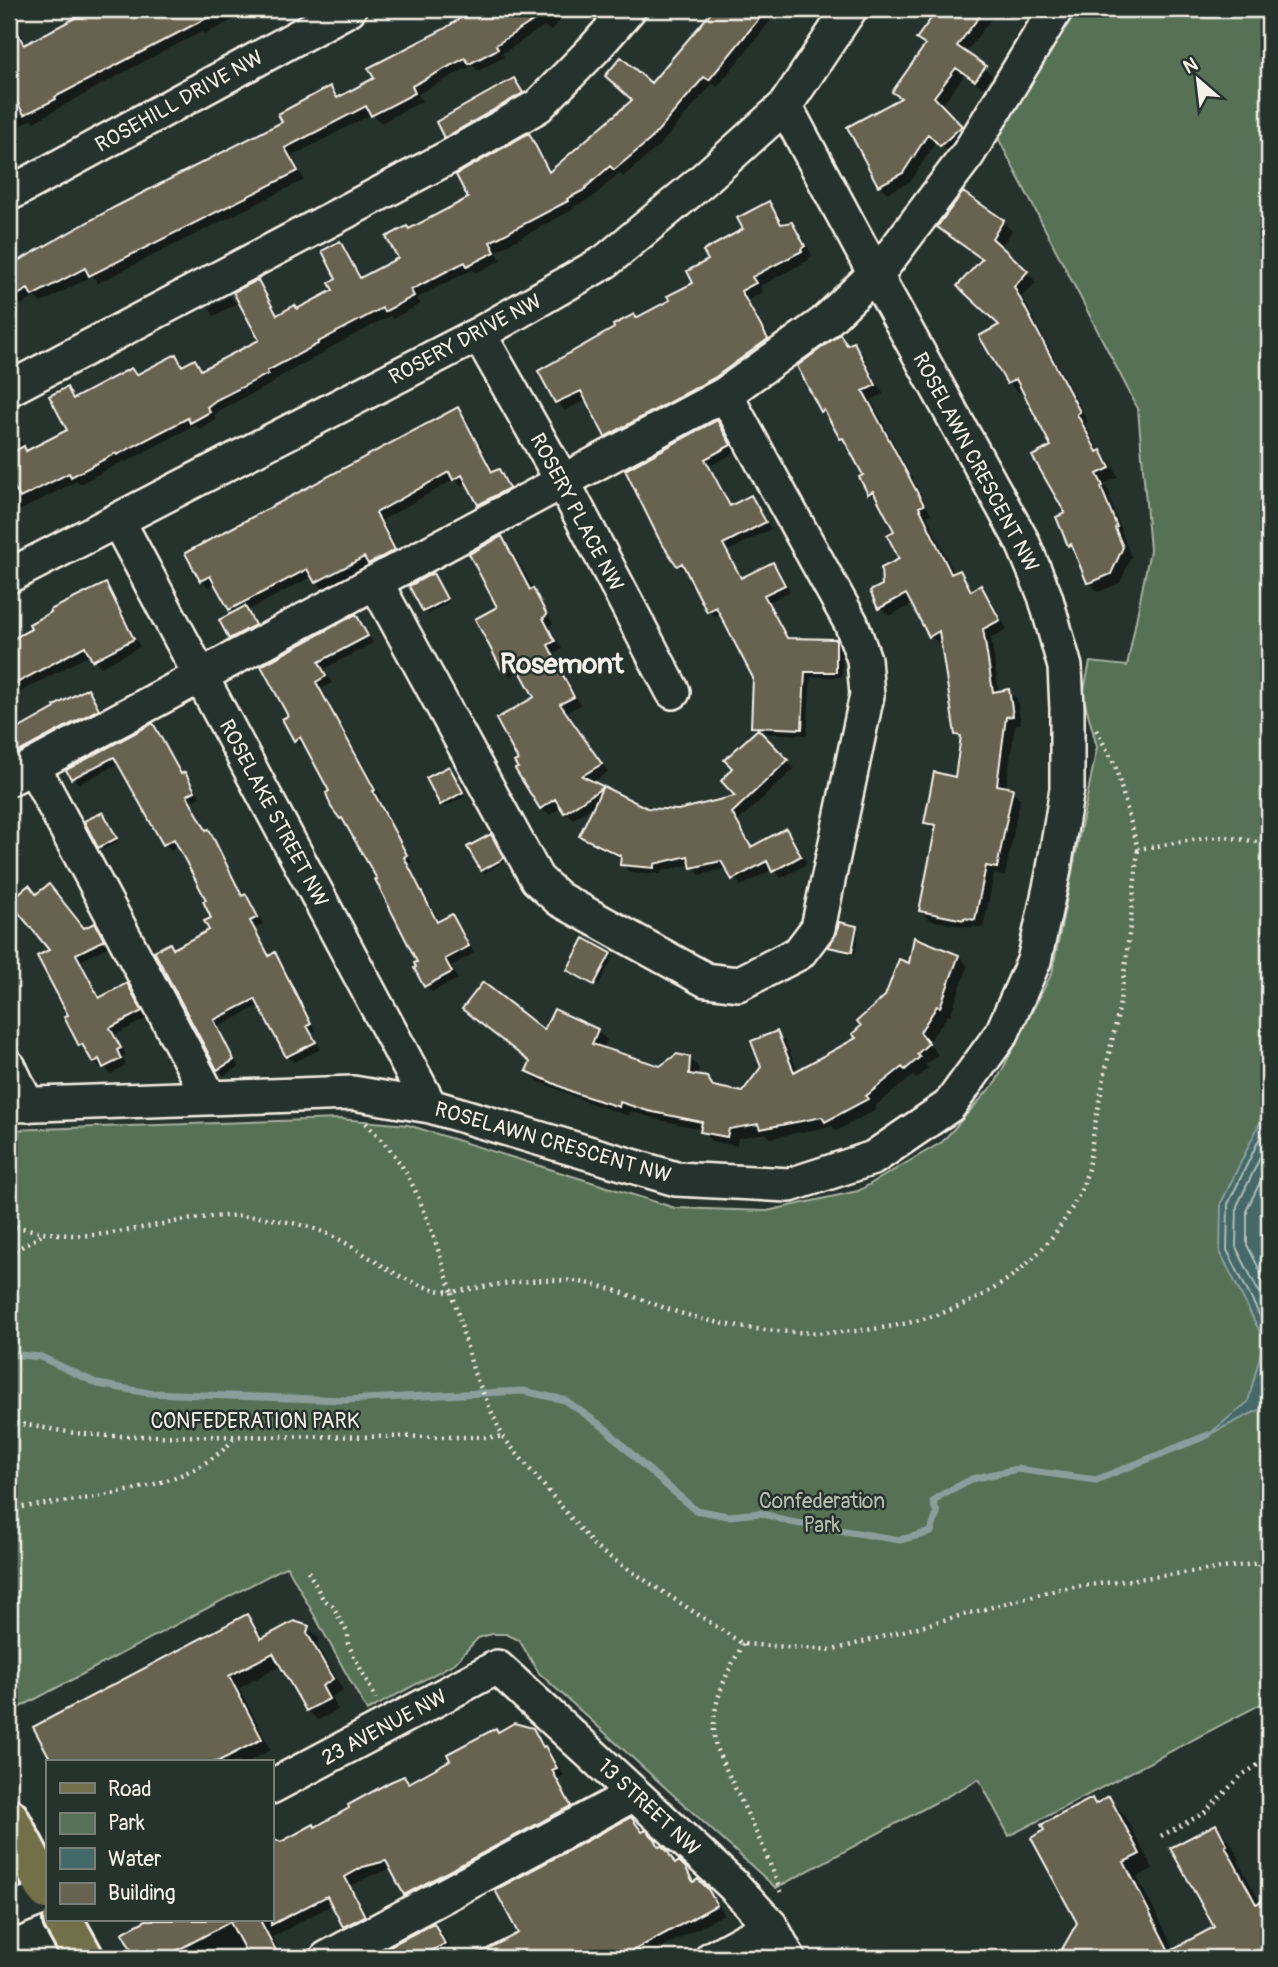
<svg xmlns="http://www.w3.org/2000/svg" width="1278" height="1967" font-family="Pangolin,sans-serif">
  <rect width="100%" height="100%" fill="#26332d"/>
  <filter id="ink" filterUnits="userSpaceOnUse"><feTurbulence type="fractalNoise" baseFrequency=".0143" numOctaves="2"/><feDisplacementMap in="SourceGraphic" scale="14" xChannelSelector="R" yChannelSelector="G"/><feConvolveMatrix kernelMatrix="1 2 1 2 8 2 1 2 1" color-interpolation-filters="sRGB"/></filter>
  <g filter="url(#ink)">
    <path fill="#577156" stroke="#a6b19f" stroke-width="2" d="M1063 9H1269V1700L1009 1836 979 1779 776 1888 539 1673 519 1640 506 1634H492L478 1638 455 1663 367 1711 287 1566 9 1713V1130L340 1119 408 1125 675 1208 767 1211 858 1191 942 1142 996 1082 1052 973 1097 747 1083 695 1090 662 1127 666 1150 550 1138 409 995 132Z"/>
    <path fill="#446969" stroke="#8a9f9c" stroke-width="2" d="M1269 1104V1405L1208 1435 1248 1402 1264 1340 1220 1252 1221 1203Z"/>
    <path fill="#0007" d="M99 9H254L205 34 202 32 148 59 34 122 31 119 9 134V23L11 22 19 30 27 45Z
      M477 9H484L487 11 489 9H570L551 31 544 26 502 54 504 57 478 71 473 65 418 94 422 101 381 123 372 114 292 156 304 180 98 283 92 276 41 303 35 297 9 311V268L116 208 284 122 330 88 339 99 376 79Z
      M716 9H780L717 87 713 83 659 146 623 177 619 173 592 198 573 207 574 209 496 251 501 260 476 273 473 270 457 277 417 298 420 304 393 319 390 316 324 351 325 352 274 380 275 382 224 408 214 415 216 420 199 429 195 425 126 462 125 460 80 484 77 481 9 516V419L27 452 69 430 67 389 76 399 131 370 138 376 175 356 184 367 194 361 203 371 262 341 257 282 265 290 279 315 298 311 336 291 339 279 340 243 348 251 363 279 400 259 409 231 470 198 528 136 536 143 551 172 651 85Z
      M940 9H1009L1004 17 996 13 965 53 992 75 983 88 965 74 941 106 968 134 949 153 937 140 911 181 887 193 880 185 849 128 902 99 926 46 918 38Z
      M516 83 524 96 449 139 446 136Z
      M964 195 1003 222 1012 231 1000 248 1036 282 1022 297 1088 422 1085 423 1100 453 1110 461 1118 477 1105 484 1111 496 1109 497 1131 557 1120 583 1098 592 1089 582 1076 552 1069 545 1067 514 1054 447 1024 389 1018 392 1009 383 1002 326 983 260 948 236 939 227Z
      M769 203 777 212 784 225 791 224 800 233 812 255 808 258 809 260 760 286 763 292 748 300 776 348 615 444 606 436 587 400 565 410 556 402 617 328 634 316 638 319 672 301 695 283 710 260 745 229Z
      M230 296 236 304 214 316 209 308Z
      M840 337 849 346 853 344 862 353 883 394 871 400 931 514 927 516 955 575 959 572 974 591 980 587 989 596 1007 629 991 638 999 692 1008 691 1017 699 1021 724 1015 725 1006 789 1012 790 1020 799 1005 876 994 874 983 928 973 926 972 928 930 920 921 911 936 831 926 822 957 779 962 740 956 734 942 643 939 644 930 636 913 604 889 616 880 607 884 586 901 560 896 531 880 500 878 501 870 493 865 476 850 447 822 411Z
      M458 409 465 416 495 473 499 471 506 478 515 495 486 511 479 504 468 483 462 486 455 479 382 520 401 557 377 570 371 564 323 589 313 576 247 611 256 628 234 641 231 638 234 614 216 583 208 587 201 580Z
      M717 422 723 428 736 452 710 466 732 507 751 497 757 503 771 529 728 551 743 579 773 564 779 570 790 591 769 602 789 640 836 641 842 647V677H811L807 735 759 733 794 769 738 821 753 848 786 830 793 838 807 864 781 878 773 869 741 886 727 868 700 875 692 864 661 871V874L629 872 622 864V859L589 843 582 836 597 804 573 819 562 807 549 815 541 808 521 760 536 698 521 670 511 676 503 668 500 608 501 538 509 546 553 623 549 626 562 649 555 653 580 705 567 712 608 772 591 783 646 809 678 812 738 797 757 732 752 726 755 678 721 614 715 617 709 611 688 569 685 571 678 565 661 538Z
      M436 578 449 602 428 614 425 611Z
      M105 585 112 592 140 647 101 667 91 654 9 698V644Z
      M356 616 362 623 373 643 324 669 332 683 322 689 381 797 379 798 412 862 409 864 440 923 451 916 458 923 474 953 451 966 458 979 432 992 425 986 419 962 379 879 348 825 341 818 331 791 306 744 302 746 295 739 290 716 263 666Z
      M88 690 100 712 20 756 17 753 9 736Z
      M153 725 159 732 183 775 191 780 200 797 192 801 208 831 214 837 244 897 252 903 263 924 255 928 270 956 275 954 281 960 316 1031 312 1033 321 1049 294 1062 288 1056 260 1005 219 1027 239 1067 224 1075 218 1069 170 945 175 950 211 931 214 919 208 900 180 845 171 850 165 844 119 763 79 784 73 778Z
      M449 768 465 796 444 807 442 804Z
      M105 817 118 841 103 850 100 847Z
      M493 839 505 861 485 873 482 870Z
      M37 896 85 930 94 925 101 931 109 946 80 961 101 999 127 985 133 991 147 1018 115 1035 126 1055 122 1057 126 1065 111 1074 104 1066 100 1068 81 1045 70 1016Z
      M856 927 859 930 855 954 833 949 830 947Z
      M584 941 613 957 598 986 572 973Z
      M959 956 968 966 950 1016 948 1015 928 1043 938 1054 925 1065 928 1068 916 1079 913 1076 875 1106 877 1109 836 1131 832 1126 771 1138 766 1133 738 1138 737 1146 712 1141 702 1131V1129L660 1120 630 1111 629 1116 587 1102 538 1081 528 1071 545 1033 597 1031 607 1040 603 1049 660 1067 689 1058 699 1068 698 1077 707 1079 716 1088 743 1094 763 1067 777 1033 786 1043 798 1072 859 1039 910 965Z
      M247 1616 257 1627 264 1639 308 1628 319 1638 317 1645 343 1690 331 1697 338 1710 318 1720 307 1710 282 1665 239 1688 271 1750 248 1762H53L35 1728Z
      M532 1729 553 1756 564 1776 558 1779 577 1815 413 1902 405 1894 392 1869 372 1875 351 1886 372 1924 353 1934 345 1926 333 1904 272 1937 283 1958H138L125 1934 157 1920H271V1847L314 1826 316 1828 409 1784 499 1733Z
      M1108 1798 1123 1813 1153 1869 1137 1877 1175 1950 1217 1927 1216 1826 1230 1841 1240 1860 1238 1861 1261 1904 1263 1902 1269 1908V1958H1059L1079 1923 1091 1800 1096 1805Z
      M631 1819 643 1834 645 1833 696 1882 698 1881 716 1899 724 1914 643 1958H630L626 1955 620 1958H474L520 1934Z
      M434 1925 442 1933 452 1952 440 1958H371Z"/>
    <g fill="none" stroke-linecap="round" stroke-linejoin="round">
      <path stroke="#aebbb5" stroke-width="2" d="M1269 1119 1228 1204 1227 1250 1269 1334
        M1269 1139 1237 1206 1236 1247 1269 1312
        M1269 1164 1247 1209V1245L1269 1288"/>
      <path stroke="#8a9f9c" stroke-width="7" d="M9 1354 41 1357 98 1384 149 1393 344 1400 523 1391 565 1400 606 1429 643 1465 695 1510 728 1516 761 1513 790 1522 900 1540 931 1532 937 1513 933 1502 941 1495 972 1479 1017 1469 1096 1480 1208 1435"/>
    </g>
    <path fill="#686251" stroke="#f4f1e8" stroke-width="2" d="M92 9H224L55 97 56 99 24 115 15 98 9 101V15L24 45Z
      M474 9H551L496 45 498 49 469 64 465 58 412 86 415 93 371 116 366 106 285 148 298 171 89 276 85 268 32 296 28 289 9 300V266L115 207 282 122 278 114 330 86 337 98 374 78 368 68 444 29Z
      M714 9H767L709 80 704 77 651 139 614 170 610 166 585 188 586 189 567 199 568 201 490 242 495 252 467 266 465 262 449 270 411 290 414 296 384 312 382 308 318 342V344L267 371 268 374 216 400 207 407 210 412 190 423 188 418 117 455 116 453 71 477 69 473 20 498 14 487 9 490V454L24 446 26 451 67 430 49 396 67 387 73 399 131 368 136 375 176 354 182 366 195 359 201 370 259 340 233 292 258 280 277 315 295 305 297 309 333 290 329 283 336 279 322 251 340 241 360 278 398 258 386 237 407 226 409 229 468 198 456 175 529 133 549 172 632 100 605 76 621 57 651 83Z
      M938 9H985L957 46 986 66 975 81 956 68 934 97 962 126 940 146 928 134 903 173 878 186 847 127 901 98 892 92 925 45 916 39Z
      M514 78 523 93 444 138 436 122Z
      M963 192 1004 220 992 238 1028 271 1014 287 1080 412 1077 414 1097 452 1101 450 1110 468 1097 474 1103 486 1101 487 1117 527 1115 528 1123 547 1111 574 1092 582 1087 583 1071 544 1068 546 1056 517 1065 513 1032 456 1051 446 1016 379 1007 384 979 336 999 325 957 286 982 259 937 227Z
      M769 201 781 224 792 222 805 246 801 249 802 251 752 277 756 283 741 291 768 339 714 378 605 437 581 391 555 403 538 371 614 328 613 325 634 314 636 318 670 300 667 296 693 283 687 271 708 260 703 251 743 229 737 218Z
      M840 334 847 345 854 342 876 385 863 391 924 505 919 507 951 574 960 570 971 591 981 585 1000 620 983 629 993 692 1009 689 1013 716 1006 717 997 785 1013 788 997 868 986 866 975 920 964 918V920L919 911 936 825 924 823 934 772 955 777 961 736 955 735 939 631 929 637 906 594 878 609 870 591 882 585 881 568 899 559 887 535 894 531 873 491 868 494 859 477 863 475 843 438 840 439 824 410 821 412 797 366Z
      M458 407 492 472 499 469 509 488 478 505 462 475 453 480 449 472 376 513 395 550 368 564 364 557 315 583 307 569 229 610 210 576 200 581 185 553Z
      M717 420 731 445 705 459 730 506 751 495 766 522 723 544 741 578 773 562 785 585 764 595 787 638 836 639V672H805L802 729 751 727 753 678 716 607 707 612 682 563 677 566 659 539 625 470Z
      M502 536 530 590 533 588 547 615 543 618 555 641 548 645 574 697 560 704 602 764 582 776 647 808 678 810 735 796 721 781 732 768 724 760 758 729 788 760 732 813 751 847 786 828 801 856 772 872 767 861 732 880 721 861 691 868 688 856 654 864V868L620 865 621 856 579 836 602 788 564 813 555 799 540 809 515 769 518 768 514 762 518 760 496 719 534 697 515 662 502 670 475 619 497 607 469 554Z
      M433 573 447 599 423 612 409 586Z
      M106 583 134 639 92 661 85 646 15 684 9 673V641L31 629 29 624 51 612 50 610Z
      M245 606 255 625 229 639 219 620Z
      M356 614 368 636 319 662 326 676 316 682 375 790 373 791 407 855 404 857 437 922 452 914 469 946 445 959 452 972 424 987 414 968 416 967 414 963 417 962 375 879H377L342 818 340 819 331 807 326 793 329 791 300 737 294 741 282 719 288 716 261 666Z
      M88 688 99 709 15 754 9 741V734L55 708 54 706Z
      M153 723 181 774 185 772 195 791 187 795 206 830 209 829 242 896 246 894 258 917 250 921 269 956 275 952 311 1024 307 1026 316 1042 286 1057 255 999 214 1020 234 1060 217 1070 154 951 170 943 173 949 209 930 204 921 211 918 203 901 206 900 174 839 163 845 114 757 71 779 66 770Z
      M449 766 463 792 440 805 426 778Z
      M103 812 117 838 98 848 84 821Z
      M491 834 504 858 481 871 467 847Z
      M49 884 84 928 95 923 104 940 76 954 99 998 127 983 142 1011 110 1028 121 1048 117 1050 121 1059 103 1068 99 1059 93 1063 82 1044 79 1046 64 1017 68 1015 37 956 49 950 9 901 29 885 36 894Z
      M839 922 857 926 852 952 828 947 837 933Z
      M914 937 959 955 940 1007 937 1006 920 1032 929 1043 917 1054 920 1057 905 1070 902 1067 866 1096 868 1099 825 1122 822 1117 760 1129 758 1124 729 1129 727 1137 700 1132 702 1122 648 1111 620 1102 619 1107 575 1093 526 1071 530 1062 462 1009 483 982 544 1030 554 1009 598 1029 592 1044 660 1066 677 1054 690 1057 689 1074 707 1077 713 1086 742 1092 761 1067 751 1041 777 1031 794 1072 856 1038 852 1034 861 1026 857 1021 885 996 899 959 909 963Z
      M584 938 611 953 594 985 567 970Z
      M247 1614 261 1639 294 1621 309 1626 307 1633 333 1679 322 1686 329 1699 306 1711 273 1653 229 1676 262 1739 217 1762H52L33 1727Z
      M514 1723 533 1728 543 1747 545 1746 557 1768 552 1770 571 1806 404 1895 386 1861 363 1867 345 1877 365 1916 343 1927 327 1896 271 1925V1838L281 1842 314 1824 315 1827 349 1808 348 1805 390 1782 404 1776 409 1783 450 1760 447 1754 496 1728 498 1732Z
      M1109 1796 1140 1854 1124 1862 1169 1951 1214 1927 1170 1848 1216 1824 1227 1845 1225 1846 1256 1904 1264 1900 1269 1911V1958H1119L1115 1951 1101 1958H1057L1077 1923 1031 1838 1044 1830 1041 1825 1092 1798 1095 1804Z
      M631 1817 642 1832 646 1830 655 1839 659 1847 662 1846 668 1852 675 1864 679 1861 686 1868 693 1882 698 1879 708 1889 717 1905 620 1958H470L518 1933 495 1890Z
      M146 1920H260L280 1958H249L230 1922 178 1950 182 1958H136L122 1933Z
      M434 1923 445 1944 417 1958H367Z"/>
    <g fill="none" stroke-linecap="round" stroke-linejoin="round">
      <defs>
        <path id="minor" d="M9 194 349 9
          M479 334 563 482 673 692
          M9 389 449 157 538 106 594 49 629 9
          M118 521 430 1106
          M9 576 479 334 606 261 702 181 785 106 850 9
          M376 583 537 879 559 899 706 980 738 984 799 953 818 928 867 695 864 659 851 623 725 394
          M33 766 210 1098
          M9 779 725 394 824 323 884 265 968 154 1056 9
          M9 1067 27 1105
          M9 1105 353 1093 430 1106 676 1179 790 1185 873 1158 949 1106 1002 1033 1034 961 1053 874 1067 789V709L1065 667 1045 596 1022 541 875 274 785 106
          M271 1787 497 1667 733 1885 771 1926 788 1958
          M9 1911 47 1896
          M327 1958 634 1794
          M712 1958 771 1926"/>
        <path id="major" d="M9 1818 47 1890
          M63 1920 84 1958"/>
      </defs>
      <use href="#minor" stroke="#f4f1e8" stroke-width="38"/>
      <use href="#major" stroke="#f4f1e8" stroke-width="44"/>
      <path stroke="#f4f1e8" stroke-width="4.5" stroke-dasharray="2 5" stroke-linecap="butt" d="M1096 730 1115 765 1138 849 1205 838 1227 837 1269 844
        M366 1123C376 1135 389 1147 398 1160 424 1199 437 1248 452 1292 491 1286 534 1277 573 1281 608 1285 641 1300 674 1311 696 1318 719 1323 741 1327 872 1346 1021 1321 1082 1188 1089 1171 1090 1154 1093 1136 1097 1114 1101 1091 1106 1069 1110 1046 1117 1024 1120 1001 1128 951 1133 900 1138 849
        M9 1225C39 1232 72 1238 103 1234 161 1227 218 1207 277 1220 294 1223 313 1227 328 1234 371 1253 403 1289 452 1292L474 1373 503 1437 596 1548 743 1644 833 1650 1059 1589 1269 1562
        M9 1254 44 1234
        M9 1422 74 1433 109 1436 503 1437
        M9 1509C75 1499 193 1493 236 1436
        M1258 1564 1269 1585
        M308 1571 323 1599 333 1606 348 1634V1644L376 1699
        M743 1644C724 1678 708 1709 716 1748L764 1849 782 1895
        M1161 1836 1204 1813 1242 1775 1269 1758"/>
      <use href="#minor" stroke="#26332d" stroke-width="33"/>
      <use href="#major" stroke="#726f4a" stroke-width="38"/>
    </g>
  </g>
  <g text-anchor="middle" stroke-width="5" stroke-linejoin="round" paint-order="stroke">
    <g font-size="21" fill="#f4f1e8" stroke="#26332d">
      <text transform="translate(179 101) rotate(-29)" y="7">ROSEHILL DRIVE NW</text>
      <text transform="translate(465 339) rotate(-28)" y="7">ROSERY DRIVE NW</text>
      <text transform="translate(976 462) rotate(62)" y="7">ROSELAWN CRESCENT NW</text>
      <text transform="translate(577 512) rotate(62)" y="7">ROSERY PLACE NW</text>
      <text transform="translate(274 813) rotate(62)" y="7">ROSELAKE STREET NW</text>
      <text transform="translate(553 1142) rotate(16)" y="7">ROSELAWN CRESCENT NW</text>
      <text x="255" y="1428">CONFEDERATION PARK</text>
      <text transform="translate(384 1727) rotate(-28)" y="7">23 AVENUE NW</text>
      <text transform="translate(649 1807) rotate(43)" y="7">13 STREET NW</text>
    </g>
    <g font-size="21" fill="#b5beae" stroke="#26332d">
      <text x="822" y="1508">Confederation<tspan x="822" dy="24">Park</tspan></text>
    </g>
    <g font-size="28" font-weight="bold" fill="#f4f1e8" stroke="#26332d">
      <text x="562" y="673">Rosemont</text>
    </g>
  </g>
  <rect width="1278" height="1967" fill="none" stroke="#26332d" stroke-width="35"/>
  <rect x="18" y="18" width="1243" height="1932" fill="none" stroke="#f4f1e8" stroke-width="2.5" filter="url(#ink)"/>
  <rect x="46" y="1760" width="228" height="161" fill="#26332d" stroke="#787f78" stroke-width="2"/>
  <rect x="60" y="1783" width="35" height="10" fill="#726f4a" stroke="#787f78" stroke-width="2"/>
  <text x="108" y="1796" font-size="21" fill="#f4f1e8">Road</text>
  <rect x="60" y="1813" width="35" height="21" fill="#577156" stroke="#787f78" stroke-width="2"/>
  <text x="108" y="1830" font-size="21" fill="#f4f1e8">Park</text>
  <rect x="60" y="1848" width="35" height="21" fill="#446969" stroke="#787f78" stroke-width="2"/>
  <text x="108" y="1866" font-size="21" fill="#f4f1e8">Water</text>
  <rect x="60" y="1883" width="35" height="21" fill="#686251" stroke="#787f78" stroke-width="2"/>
  <text x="108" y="1900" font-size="21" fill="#f4f1e8">Building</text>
  <g transform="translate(1198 80) rotate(332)" stroke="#26332d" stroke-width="5" paint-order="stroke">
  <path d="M0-5L12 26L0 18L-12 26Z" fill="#f4f1e8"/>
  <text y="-10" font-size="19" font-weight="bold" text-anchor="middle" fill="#f4f1e8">N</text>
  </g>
</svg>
